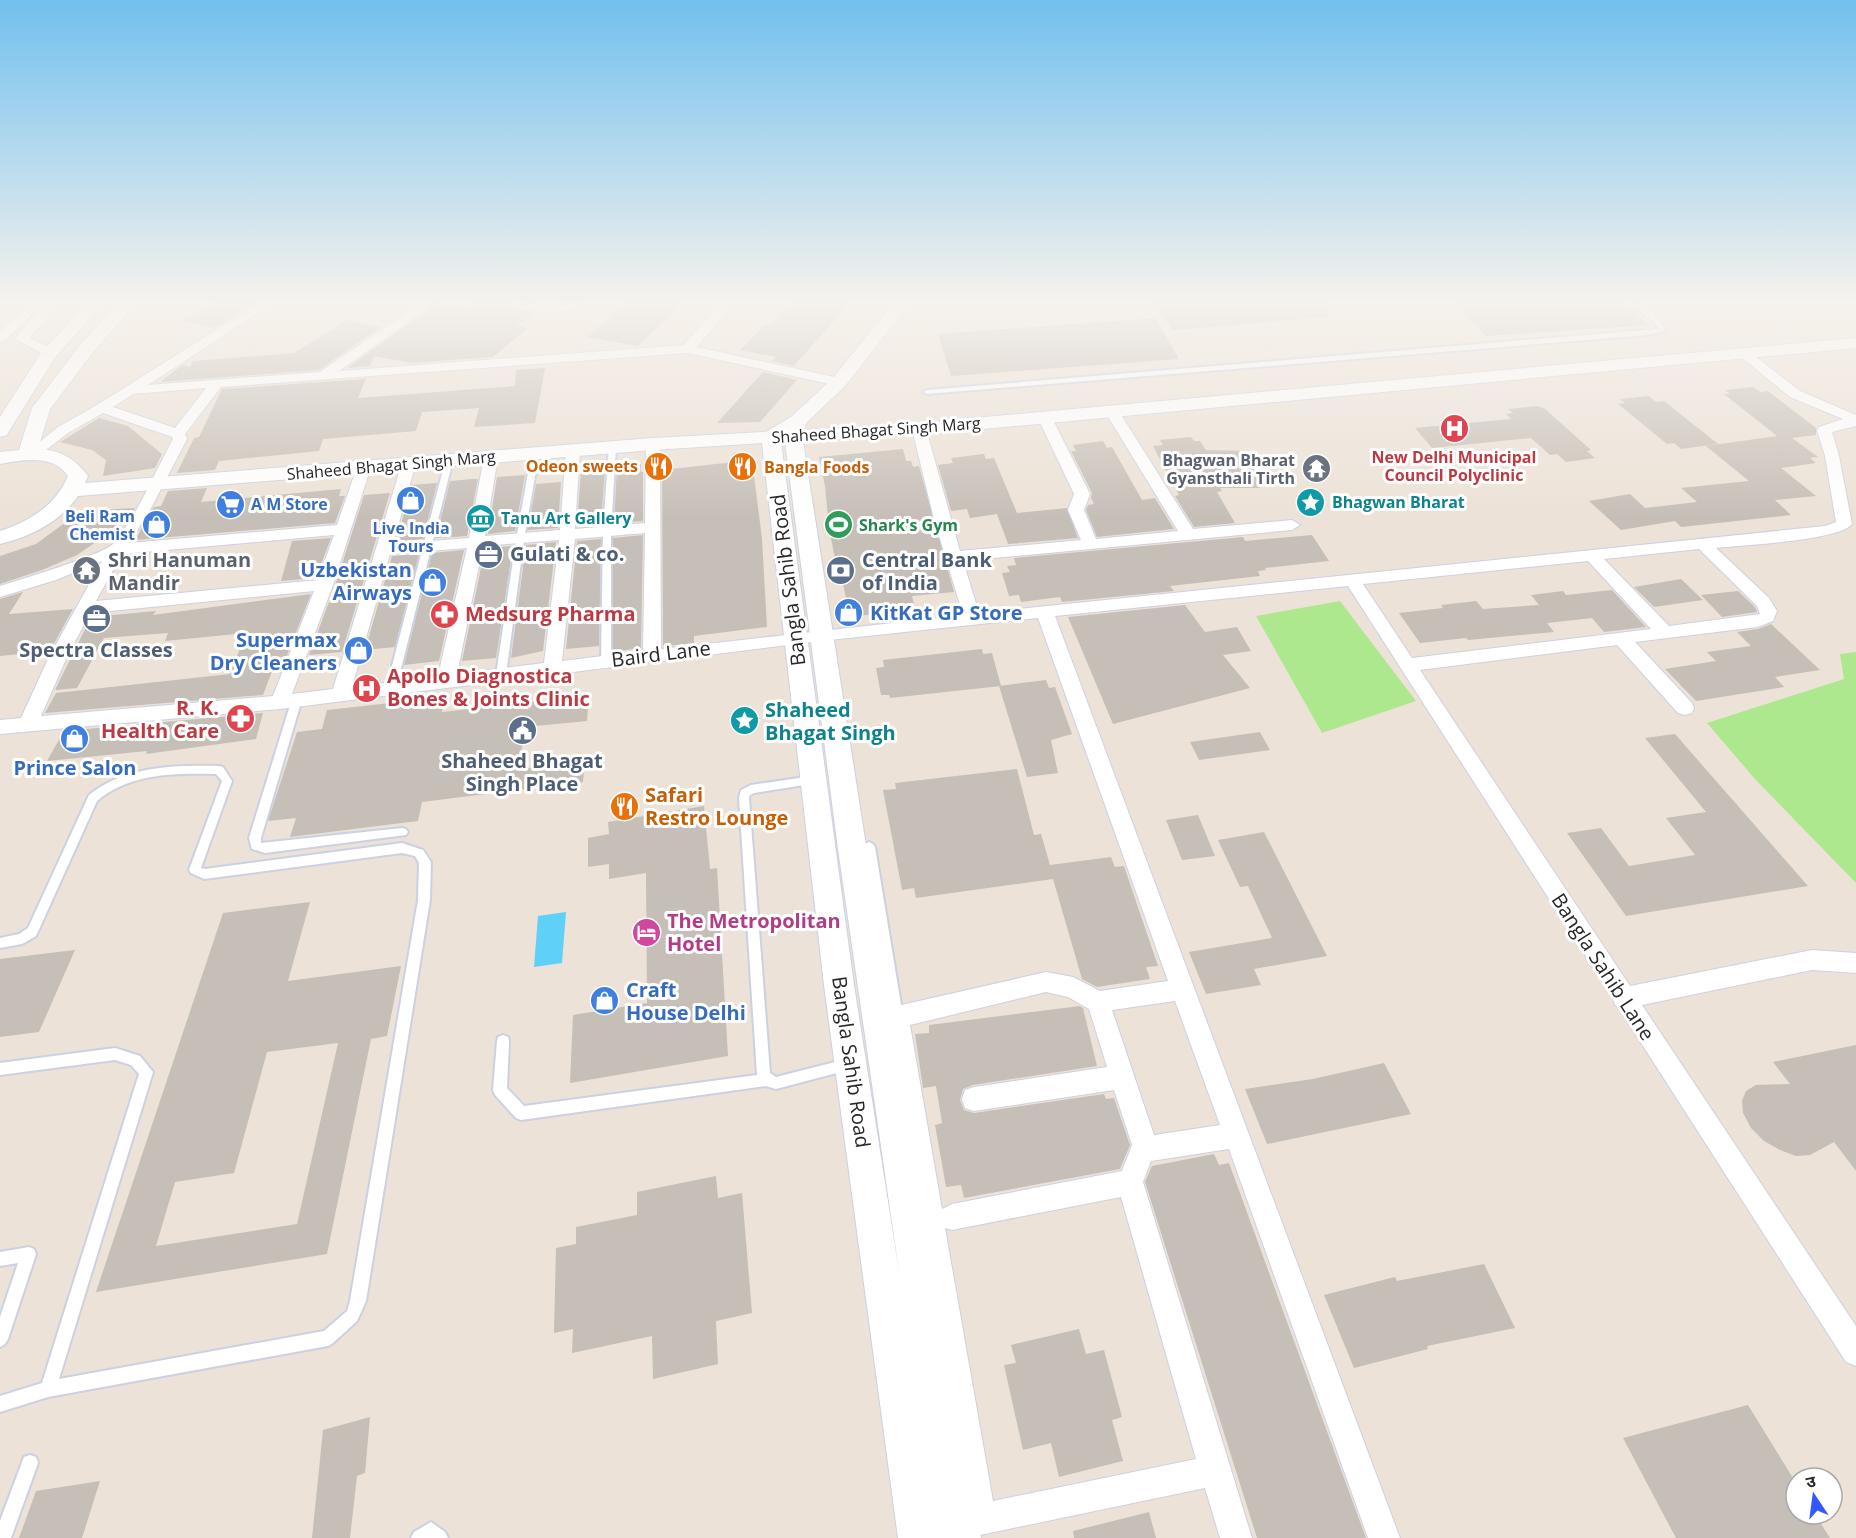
<svg xmlns="http://www.w3.org/2000/svg" width="1856" height="1538" font-family="'Open Sans','Noto Sans Devanagari',sans-serif">
  <rect width="100%" height="100%" fill="#ece2d7"/>
  <path fill="#aee88e" d="M1340 601 1416 701 1322 733 1256 616Z
    M1856 652V883L1755 779 1707 723 1844 679 1840 654Z"/>
  <path fill="#5fd1f8" d="M566 912 562 963 534 967 538 916Z"/>
  <path fill="#c6bfb7" fill-rule="evenodd" d="M213 303H255L215 328 181 321Z
    M438 303 472 308 473 303H510L518 309 534 313 517 326 528 328 493 357 411 363 374 356 370 366 347 368Z
    M625 303H683L638 346 588 337Z
    M792 303H850L794 366 772 361 776 357 740 350 765 325H770Z
    M1153 303H1327L1328 317 1173 330Z
    M1453 303H1623L1649 325 1486 336Z
    M1155 318 1179 359 951 376 938 334Z
    M347 320 381 327 319 370 160 382 182 365 190 367 193 361 294 353Z
    M545 368 535 423 474 427 479 408 422 412 416 431 323 439 319 451 219 461 215 470 177 473 194 438 199 437 222 389 366 379 358 398 515 386 516 370Z
    M763 372 797 380 760 422 717 423Z
    M1753 387 1761 392 1768 391 1816 428V435L1792 438 1818 457 1810 458 1816 463 1781 468 1816 496 1775 500 1791 515 1681 527 1675 521 1621 530 1589 501 1630 494 1645 508 1697 502 1681 488 1749 481 1706 446 1777 436 1724 394H1730L1725 390Z
    M1649 396 1656 402 1664 401 1718 444 1681 449 1674 443 1667 444 1618 404 1625 403 1620 399Z
    M1538 406 1545 409 1591 450 1587 451 1595 458 1566 462 1557 454 1550 455 1531 438 1432 448 1415 428 1511 419 1506 414 1513 413 1508 409Z
    M99 418 128 426 162 454 155 468 103 476 106 460 92 450 60 442Z
    M1191 437 1194 441H1200L1206 450 1249 451 1260 488H1220L1222 491 1217 492 1235 523 1194 527 1175 496 1179 495 1153 446 1163 445 1160 440Z
    M1103 441 1107 448 1112 447 1142 500 1155 498 1174 529 1097 537 1086 510 1088 505 1094 504 1091 498 1092 493 1071 451H1076L1073 445Z
    M903 449 906 461H911L913 467 919 466 954 592 912 596 915 609 850 617 842 579H839L829 528 825 486 819 457Z
    M984 454 986 459 994 458 1017 513 1067 508 1078 538 1008 544 997 514 970 518 967 509 951 511 938 465 953 463 951 458Z
    M752 460 762 539 767 627 694 636V643L666 646 663 645 662 470Z
    M641 464V472H643V521L614 523 617 466Z
    M605 467 601 524 577 527 581 469Z
    M525 475 515 531 488 534 497 477Z
    M472 479H478L467 536 436 538 450 481Z
    M561 482 558 528 528 530 536 484Z
    M437 483 423 539 396 542 412 485Z
    M207 488 201 502 341 489 339 496H345L335 523 135 540 154 507 161 506 168 491Z
    M390 493 342 652 309 655 335 586 364 495Z
    M135 508 128 520 77 555 42 570 0 584V556L36 544 81 511Z
    M643 535 641 648 613 652V538Z
    M1312 535 1329 561 1265 568 1266 570 1258 571 1260 576 1170 586 1174 591 1062 602 1060 597 1021 602 1019 595 1009 596 1002 573 1010 572 1007 566 1016 565 1014 558 1243 537 1245 541Z
    M331 538 316 578 281 581 292 541Z
    M601 539 599 646 566 649 577 541Z
    M556 542 543 651 511 658 526 545Z
    M513 546 496 658 462 661 485 548Z
    M464 550 439 661 404 665 432 553Z
    M419 554 395 647 365 650 392 556Z
    M1681 579 1703 600 1654 607 1634 587Z
    M1612 590 1646 627 1604 632 1592 618 1547 623 1554 632 1468 640 1466 638 1420 643 1399 613 1443 608 1441 605 1476 601 1483 609 1539 605 1531 595 1563 591 1566 595Z
    M1738 591 1755 607 1757 612 1722 617 1701 595Z
    M23 592 9 614 73 609 50 651 0 656V599Z
    M311 594 286 658H279L277 665 274 666 263 695 45 713 56 693 230 674 246 633 165 641 168 633 104 638 77 688 55 690 91 617 156 611 153 615Z
    M1185 605 1205 632 1237 627 1251 651 1223 655 1250 688 1113 724 1068 617Z
    M1771 624 1820 670 1775 677 1784 687 1696 701 1665 669 1716 661 1707 652 1751 646 1737 632 1758 629Z
    M982 649 983 654 992 653 1001 686 890 698 889 695H881L876 668 884 667 883 660Z
    M1046 680 1049 688 1055 687 1072 734 1051 740 1058 773 1027 777 999 686Z
    M589 695 587 721 525 727 519 769 585 761 583 782 422 802 418 821 290 837 296 818 268 821 297 732 322 729 327 710 445 697 442 712Z
    M263 713 256 739 146 754 147 751 47 761 64 731Z
    M1260 732 1270 750 1199 760 1190 742Z
    M1675 734 1808 886 1626 916 1567 833 1601 828 1629 866 1695 855 1666 818 1706 812 1645 738Z
    M1017 769 1034 835 1041 834 1050 865 1111 857 1115 867 1124 866 1158 966 1146 967 1150 979 1097 987 1082 979 1053 879 916 898 914 888 902 890 883 790 896 789 895 783Z
    M704 806 710 869 717 868 728 1056 570 1083 573 1015 647 1003 646 873 609 879V864L588 867V838L609 834 608 822Z
    M1198 815 1215 856 1182 860 1166 820Z
    M1264 832 1327 956 1254 969 1261 985 1206 994 1189 952 1272 938 1248 886 1240 887 1218 840Z
    M310 902 288 981 401 966 387 1036 371 1039 327 1254 96 1292 223 913ZM338 1043 297 1224 156 1246 175 1182 234 1173 267 1052Z
    M75 950 39 1032 0 1037V959Z
    M1080 1006 1083 1008 1097 1066 973 1085 963 1089 960 1100 964 1110 974 1113 1104 1094 1106 1099 1114 1098 1130 1145 1120 1169 964 1198 961 1185 946 1187 935 1125 942 1123 936 1086 923 1088 915 1034 929 1033V1025Z
    M1856 1045V1171L1834 1142 1810 1155 1796 1156 1780 1150 1764 1141 1751 1128 1743 1113 1742 1101 1746 1091 1756 1085 1790 1084 1773 1062Z
    M1384 1063 1411 1114 1267 1144 1245 1089 1313 1079Z
    M1214 1154 1219 1165 1229 1163 1366 1538H1257L1145 1182 1152 1166Z
    M716 1176 718 1198 742 1193 752 1313 716 1321 718 1364 653 1379 652 1336 572 1353 573 1329 554 1333 556 1248 576 1244V1227L637 1215V1192Z
    M1484 1264 1515 1328 1427 1346 1428 1349 1354 1368 1324 1295 1395 1277 1397 1281Z
    M1079 1329 1086 1354 1104 1350 1122 1417 1112 1420 1123 1461 1059 1477 1051 1443 1023 1450 1004 1365 1016 1363 1011 1345Z
    M1748 1405 1796 1483V1514H1815L1830 1538H1676L1623 1438Z
    M370 1417 365 1473 357 1476 350 1538H312L323 1430Z
    M100 1481 82 1538H19L36 1491Z
    M1149 1512 1156 1538H1074L1073 1531Z"/>
  <g fill="none" stroke-linecap="round" stroke-linejoin="round">
    <defs>
      <path id="service" d="M1631 303C1644 303 1660 318 1665 330L1664 331 1647 335 927 394 923 392 927 390 1658 329 1656 324Z
        M609 445H612L616 447 611 531V661L606 664 601 661 603 531Z
        M532 451H535L539 453 524 540 506 675 501 678 496 675 516 540Z
        M446 458H452L453 460 396 689 391 693 386 689Z
        M297 695 302 699 261 838V843L402 828 406 829 408 832 406 835 265 853 252 849 249 838 292 699Z
        M219 766 223 767 232 781 201 868 205 869 402 843 423 850 431 862 430 900 366 1301 357 1321 333 1343 328 1346 48 1397 0 1412V1396L42 1383 139 1074 131 1065 115 1060 0 1075V1063L115 1048 140 1056 153 1072 59 1379 324 1331 347 1311 350 1301 418 900 419 863 415 856 402 853 204 879 191 873 189 870 222 781 216 774C175 773 130 773 97 801L36 936 22 944 0 948V938L19 934 28 928 89 795C125 766 174 765 219 766Z
        M812 776 816 777 817 780 816 783 754 793 750 795 749 798 770 1073 776 1077 847 1059 852 1061 854 1065 852 1069 776 1089 766 1086 521 1120 516 1118 495 1095 493 1090 497 1041 498 1037 503 1035 508 1037 509 1041 507 1088 524 1106 757 1075 739 798 741 790 751 785Z
        M869 842 873 844 875 847 903 1017 901 1021 897 1023 893 1021 891 1017 863 847 865 844Z
        M29 1247 34 1249 36 1254 8 1339 5 1344 0 1347V1317L18 1263 0 1266V1252Z
        M30 1455 36 1457 38 1463 11 1538H0V1521L24 1457Z
        M431 1522 445 1532 448 1538H411L414 1532Z"/>
      <path id="minor" d="M30 303H44L4 341 0 342V331Z
        M48 303H61L29 338 54 350 55 353 54 356 49 357 15 339 34 315Z
        M259 303H273L148 385 320 372 421 303H435L339 371 684 345 722 303H734L697 347 839 378 846 382 839 386 688 353 221 387 185 434 187 439 148 514 129 543 337 525 357 467 364 463 371 467 333 585 292 694 333 689 402 463 409 459 416 463 393 544 469 538 484 457 491 453 498 457 485 536 560 530 566 450 573 446 580 450 575 529 645 523 646 444 653 440 658 441 660 444 661 649 963 615 934 519 912 429 919 425 926 429 960 551 1081 540 1068 510 1074 494 1037 416 1044 412 1051 416 1090 494 1084 510 1096 539 1178 531 1104 410 1111 406 1118 410 1193 529 1292 520 1300 525 1292 530 963 561 979 613 1825 526 1836 522 1825 456 1817 430 1819 427 1843 419 1790 397 1735 352 1736 349H1746L1800 391 1856 415V426L1832 432 1839 456 1852 524C1839 541 1741 545 1716 548L1769 598 1777 611 1773 621 1758 627 1635 642 1692 703 1694 708 1692 713 1685 715 1678 713 1617 645 1420 670 1630 986 1812 950 1856 953V973L1812 970 1642 1005 1856 1326V1366L1846 1362 1618 1007 1615 1005 1612 997 1348 586 1055 616 1400 1538H1368L1229 1149 1151 1161 1143 1182 1252 1538H1220L1205 1488 980 1535 969 1530 964 1519 885 1017 889 1009 897 1006 1046 972 1073 977 1100 991 1168 981 1038 618 820 641 280 709 0 734V720L21 718 49 657 102 561 56 580 0 597V586C19 580 102 555 113 544 136 518 156 470 173 439L172 437 103 413 68 433 37 457 32 458 25 454 58 427 97 405ZM206 388 175 428 113 407 133 394ZM645 533 643 651 562 661 575 539ZM334 535 318 580 96 601 122 554ZM559 540 544 663 457 674 483 546ZM467 548 438 676 352 687 390 554ZM1699 549 1757 606 1760 614 1669 626 1604 559ZM1588 561 1651 629 1412 658 1363 584ZM314 591 273 696 41 716 67 657 90 613ZM1046 992 1068 997 1089 1009 1107 1067 974 1087 965 1090 962 1099 965 1108 974 1111 1114 1090 1132 1145 1122 1171 952 1204 942 1209 910 1025ZM1175 1001 1220 1125 1154 1135 1112 1010ZM1121 1197 1196 1459 993 1501 945 1228 952 1230Z
        M512 303 556 305 582 303C569 316 525 314 512 303Z"/>
      <path id="tertiary" d="M87 303H104L56 356 9 431 7 435 0 437V417L41 353Z
        M119 303H136L93 352 50 409 38 449C60 450 75 458 88 476L85 483 653 438 766 432 791 417 833 378 894 303H910L845 386 806 423 804 430 919 423 1856 338V348L919 435 803 441 888 987 981 1538H898L824 985 762 443 653 450 78 496C60 522 30 537 0 544V531C29 522 56 505 68 476 53 454 23 460 0 464V452L19 450 32 408 81 344ZM781 442H785L838 849 900 1278 854 985Z"/>
    </defs>
    <use href="#service" stroke="#ccd1e2" stroke-width="4"/>
    <use href="#minor" stroke="#ccd1e2" stroke-width="2"/>
    <use href="#tertiary" stroke="#ccd1e2" stroke-width="2"/>
    <use href="#service" fill="#fff" fill-rule="evenodd"/>
    <use href="#minor" fill="#fff" fill-rule="evenodd"/>
    <use href="#tertiary" fill="#fff" fill-rule="evenodd"/>
  </g>
  <linearGradient id="sky" x2="0" y2="1"><stop stop-color="#71c0ee"/><stop offset="0.58" stop-color="#f6f2ed"/><stop offset="1" stop-color="#f6f2ed" stop-opacity="0"/></linearGradient>
  <rect width="1856" height="518" fill="url(#sky)"/>
  <defs>
    <symbol id="hospital-disc" viewBox="-11 -11 22 22"><circle r="9.5" fill="#e0444e" stroke="#fff"/><path d="M-5-5h3v3.5h4V-5h3V5h-3V1.5h-4V5h-3Z" fill="#fff"/></symbol>
    <symbol id="restaurant-disc" viewBox="-11 -11 22 22"><circle r="9.5" fill="#e8710a" stroke="#fff"/><path d="M-5-6h1v4h1v-4h1v4h1v-4h1v5L-1.5 .5V6h-2V.5L-5-1ZM5-6V6H3V1.5H1.5Q1.5-4 5-6Z" fill="#fff"/></symbol>
    <symbol id="temple-disc" viewBox="-11 -11 22 22"><circle r="9.5" fill="#6b7280" stroke="#fff"/><path d="M0-6L5-2H3V0L6.5 2.5H4V6H1.5V3h-3V6H-4V2.5H-6.5L-3 0V-2H-5Z" fill="#fff"/></symbol>
    <symbol id="shop-disc" viewBox="-11 -11 22 22"><circle r="9.5" fill="#3f7fe0" stroke="#fff"/><path d="M-5-2.5h2.3a2.7 3.5 0 0 1 5.4 0H5L5.5 6h-11ZM-1.5-2.5h3a1.5 2.3 0 0 0-3 0Z" fill="#fff"/></symbol>
    <symbol id="sight-disc" viewBox="-11 -11 22 22"><circle r="9.5" fill="#0f9aa8" stroke="#fff"/><path d="M0-6L1.8-2.2L6-1.7L2.9 1.2L3.7 5.4L0 3.3L-3.7 5.4L-2.9 1.2L-6-1.7L-1.8-2.2Z" fill="#fff"/></symbol>
    <symbol id="supermarket-disc" viewBox="-11 -11 22 22"><circle r="9.5" fill="#3f7fe0" stroke="#fff"/><path d="M-6-5.5h2.5l.6 2H6L4.5 2H-2.5L-4.4-4H-6ZM-1.5 3.2a1.3 1.3 0 1 0 .1 0ZM3 3.2a1.3 1.3 0 1 0 .1 0Z" fill="#fff"/></symbol>
    <symbol id="museum-disc" viewBox="-11 -11 22 22"><circle r="9.5" fill="#0f9aa8" stroke="#fff"/><path d="M0-6L6-3V-2H-6V-3ZM-5-1h2V3h-2ZM-1-1h2V3h-2ZM3-1h2V3H3ZM-6 4H6V6H-6Z" fill="#fff"/></symbol>
    <symbol id="stadium-disc" viewBox="-11 -11 22 22"><circle r="9.5" fill="#2e9e5b" stroke="#fff"/><path d="M0-5a6.5 5 0 1 0 0 10a6.5 5 0 1 0 0-10ZM-3.5-1.8h7v3.6h-7Z" fill="#fff"/></symbol>
    <symbol id="office-disc" viewBox="-11 -11 22 22"><circle r="9.5" fill="#5c6f8a" stroke="#fff"/><path d="M-6-3h4V-5.5h4V-3h4V5H-6ZM-1-4.5V-3h2v-1.5ZM-6 0V1H6V0Z" fill="#fff"/></symbol>
    <symbol id="bank-disc" viewBox="-11 -11 22 22"><circle r="9.5" fill="#5c6f8a" stroke="#fff"/><path d="M-6-4H6V4H-6ZM0-2.3a2.3 2.3 0 1 0 0 4.6a2.3 2.3 0 1 0 0-4.6Z" fill="#fff"/></symbol>
    <symbol id="pharmacy-disc" viewBox="-11 -11 22 22"><circle r="9.5" fill="#e0444e" stroke="#fff"/><path d="M-2-6h4v4h4v4h-4v4h-4v-4h-4v-4h4Z" fill="#fff"/></symbol>
    <symbol id="civic-disc" viewBox="-11 -11 22 22"><circle r="9.5" fill="#5c6f8a" stroke="#fff"/><path d="M-.6-6.5H3V-4.5H.6V-3L4-1V1h2V6H-6V1h2V-1L-.6-3ZM-1.2 2.5V6h2.4V2.5Z" fill="#fff"/></symbol>
    <symbol id="hotel-disc" viewBox="-11 -11 22 22"><circle r="9.5" fill="#d1479c" stroke="#fff"/><path d="M-6-4.5h1.5V1H6V5H4.5V3h-9V5H-6ZM-4 0a1.8 1.8 0 1 1 3.6 0ZM.5 0V-2.5h3Q6-2.5 6 0Z" fill="#fff"/></symbol>
  </defs>
  <g fill-rule="evenodd">
    <use href="#hospital-disc" x="1438" y="412" width="33" height="33"/>
    <use href="#restaurant-disc" x="642" y="450" width="33" height="33"/>
    <use href="#restaurant-disc" x="726" y="450" width="33" height="33"/>
    <use href="#temple-disc" x="1300" y="452" width="33" height="33"/>
    <use href="#shop-disc" x="394" y="484" width="33" height="33"/>
    <use href="#sight-disc" x="1294" y="486" width="33" height="33"/>
    <use href="#supermarket-disc" x="214" y="488" width="33" height="33"/>
    <use href="#museum-disc" x="464" y="502" width="33" height="33"/>
    <use href="#shop-disc" x="140" y="508" width="33" height="33"/>
    <use href="#stadium-disc" x="822" y="508" width="33" height="33"/>
    <use href="#office-disc" x="472" y="538" width="33" height="33"/>
    <use href="#temple-disc" x="70" y="554" width="33" height="33"/>
    <use href="#bank-disc" x="824" y="554" width="33" height="33"/>
    <use href="#shop-disc" x="416" y="566" width="33" height="33"/>
    <use href="#shop-disc" x="832" y="596" width="33" height="33"/>
    <use href="#pharmacy-disc" x="428" y="598" width="33" height="33"/>
    <use href="#office-disc" x="80" y="602" width="33" height="33"/>
    <use href="#shop-disc" x="342" y="634" width="33" height="33"/>
    <use href="#hospital-disc" x="350" y="672" width="33" height="33"/>
    <use href="#pharmacy-disc" x="224" y="702" width="33" height="33"/>
    <use href="#sight-disc" x="728" y="704" width="33" height="33"/>
    <use href="#civic-disc" x="506" y="714" width="33" height="33"/>
    <use href="#shop-disc" x="58" y="722" width="33" height="33"/>
    <use href="#restaurant-disc" x="608" y="790" width="33" height="33"/>
    <use href="#hotel-disc" x="630" y="916" width="33" height="33"/>
    <use href="#shop-disc" x="588" y="984" width="33" height="33"/>
  </g>
  <g text-anchor="middle" stroke-width="6" stroke-linejoin="round" paint-order="stroke">
    <g font-size="16" fill="#272727" stroke="#fff">
      <text transform="translate(876 430) rotate(-4)" y="6">Shaheed Bhagat Singh Marg</text>
      <text transform="translate(391 465) rotate(-5)" y="6">Shaheed Bhagat Singh Marg</text>
    </g>
    <g font-size="16" font-weight="bold" fill="#be3a42" stroke="#fff">
      <text x="1454" y="463">New Delhi Municipal<tspan x="1454" dy="18">Council Polyclinic</tspan></text>
    </g>
    <g font-size="16" font-weight="bold" fill="#5b616d" stroke="#fff" text-anchor="end">
      <text x="1295" y="466">Bhagwan Bharat<tspan x="1295" dy="18">Gyansthali Tirth</tspan></text>
    </g>
    <g font-size="16" font-weight="bold" fill="#c56008" stroke="#fff" text-anchor="end">
      <text x="638" y="472">Odeon sweets</text>
      <text x="764" y="473" text-anchor="start">Bangla Foods</text>
    </g>
    <g font-size="16" font-weight="bold" fill="#0d838f" stroke="#fff" text-anchor="start">
      <text x="1332" y="508">Bhagwan Bharat</text>
      <text x="501" y="524">Tanu Art Gallery</text>
    </g>
    <g font-size="16" font-weight="bold" fill="#366cbe" stroke="#fff" text-anchor="start">
      <text x="251" y="510">A M Store</text>
      <text x="135" y="522" text-anchor="end">Beli Ram<tspan x="135" dy="18">Chemist</tspan></text>
      <text x="411" y="534" text-anchor="middle">Live India<tspan x="411" dy="18">Tours</tspan></text>
    </g>
    <g font-size="16" font-weight="bold" fill="#27864d" stroke="#fff" text-anchor="start">
      <text x="859" y="531">Shark's Gym</text>
    </g>
    <g font-size="20" font-weight="bold" fill="#4e5e75" stroke="#fff" text-anchor="start">
      <text x="510" y="561">Gulati &amp; co.</text>
      <text x="862" y="567">Central Bank<tspan x="862" dy="23">of India</tspan></text>
      <text x="96" y="657" text-anchor="middle">Spectra Classes</text>
      <text x="522" y="768" text-anchor="middle">Shaheed Bhagat<tspan x="522" dy="23">Singh Place</tspan></text>
    </g>
    <g font-size="20" font-weight="bold" fill="#5b616d" stroke="#fff" text-anchor="start">
      <text x="108" y="567">Shri Hanuman<tspan x="108" dy="23">Mandir</tspan></text>
    </g>
    <g font-size="20" font-weight="bold" fill="#366cbe" stroke="#fff" text-anchor="end">
      <text x="412" y="577">Uzbekistan<tspan x="412" dy="23">Airways</tspan></text>
      <text x="870" y="620" text-anchor="start">KitKat GP Store</text>
      <text x="337" y="647">Supermax<tspan x="337" dy="23">Dry Cleaners</tspan></text>
      <text x="75" y="775" text-anchor="middle">Prince Salon</text>
      <text x="626" y="997" text-anchor="start">Craft<tspan x="626" dy="23">House Delhi</tspan></text>
    </g>
    <g font-size="20" fill="#272727" stroke="#fff">
      <text transform="translate(788 580) rotate(-97)" y="7">Bangla Sahib Road</text>
      <text transform="translate(661 654) rotate(-7)" y="7">Baird Lane</text>
      <text transform="translate(1603 967) rotate(57)" y="7">Bangla Sahib Lane</text>
      <text transform="translate(851 1062) rotate(82)" y="7">Bangla Sahib Road</text>
    </g>
    <g font-size="20" font-weight="bold" fill="#be3a42" stroke="#fff" text-anchor="start">
      <text x="465" y="621">Medsurg Pharma</text>
      <text x="387" y="683">Apollo Diagnostica<tspan x="387" dy="23">Bones &amp; Joints Clinic</tspan></text>
      <text x="219" y="715" text-anchor="end">R. K.<tspan x="219" dy="23">Health Care</tspan></text>
    </g>
    <g font-size="20" font-weight="bold" fill="#0d838f" stroke="#fff" text-anchor="start">
      <text x="765" y="717">Shaheed<tspan x="765" dy="23">Bhagat Singh</tspan></text>
    </g>
    <g font-size="20" font-weight="bold" fill="#c56008" stroke="#fff" text-anchor="start">
      <text x="645" y="802">Safari<tspan x="645" dy="23">Restro Lounge</tspan></text>
    </g>
    <g font-size="20" font-weight="bold" fill="#b23c85" stroke="#fff" text-anchor="start">
      <text x="667" y="928">The Metropolitan<tspan x="667" dy="23">Hotel</tspan></text>
    </g>
  </g>
  <g transform="translate(1814 1496) rotate(347)"><circle r="28" fill="#ffffff" stroke="#a9a9a9" stroke-width="1.5"/>
  <path d="M0-4.5L10 22L0 15L-10 22Z" fill="#305aff"/>
  <text y="-9" font-size="16" font-weight="bold" text-anchor="middle" fill="#272727">उ</text>
  </g>
</svg>
